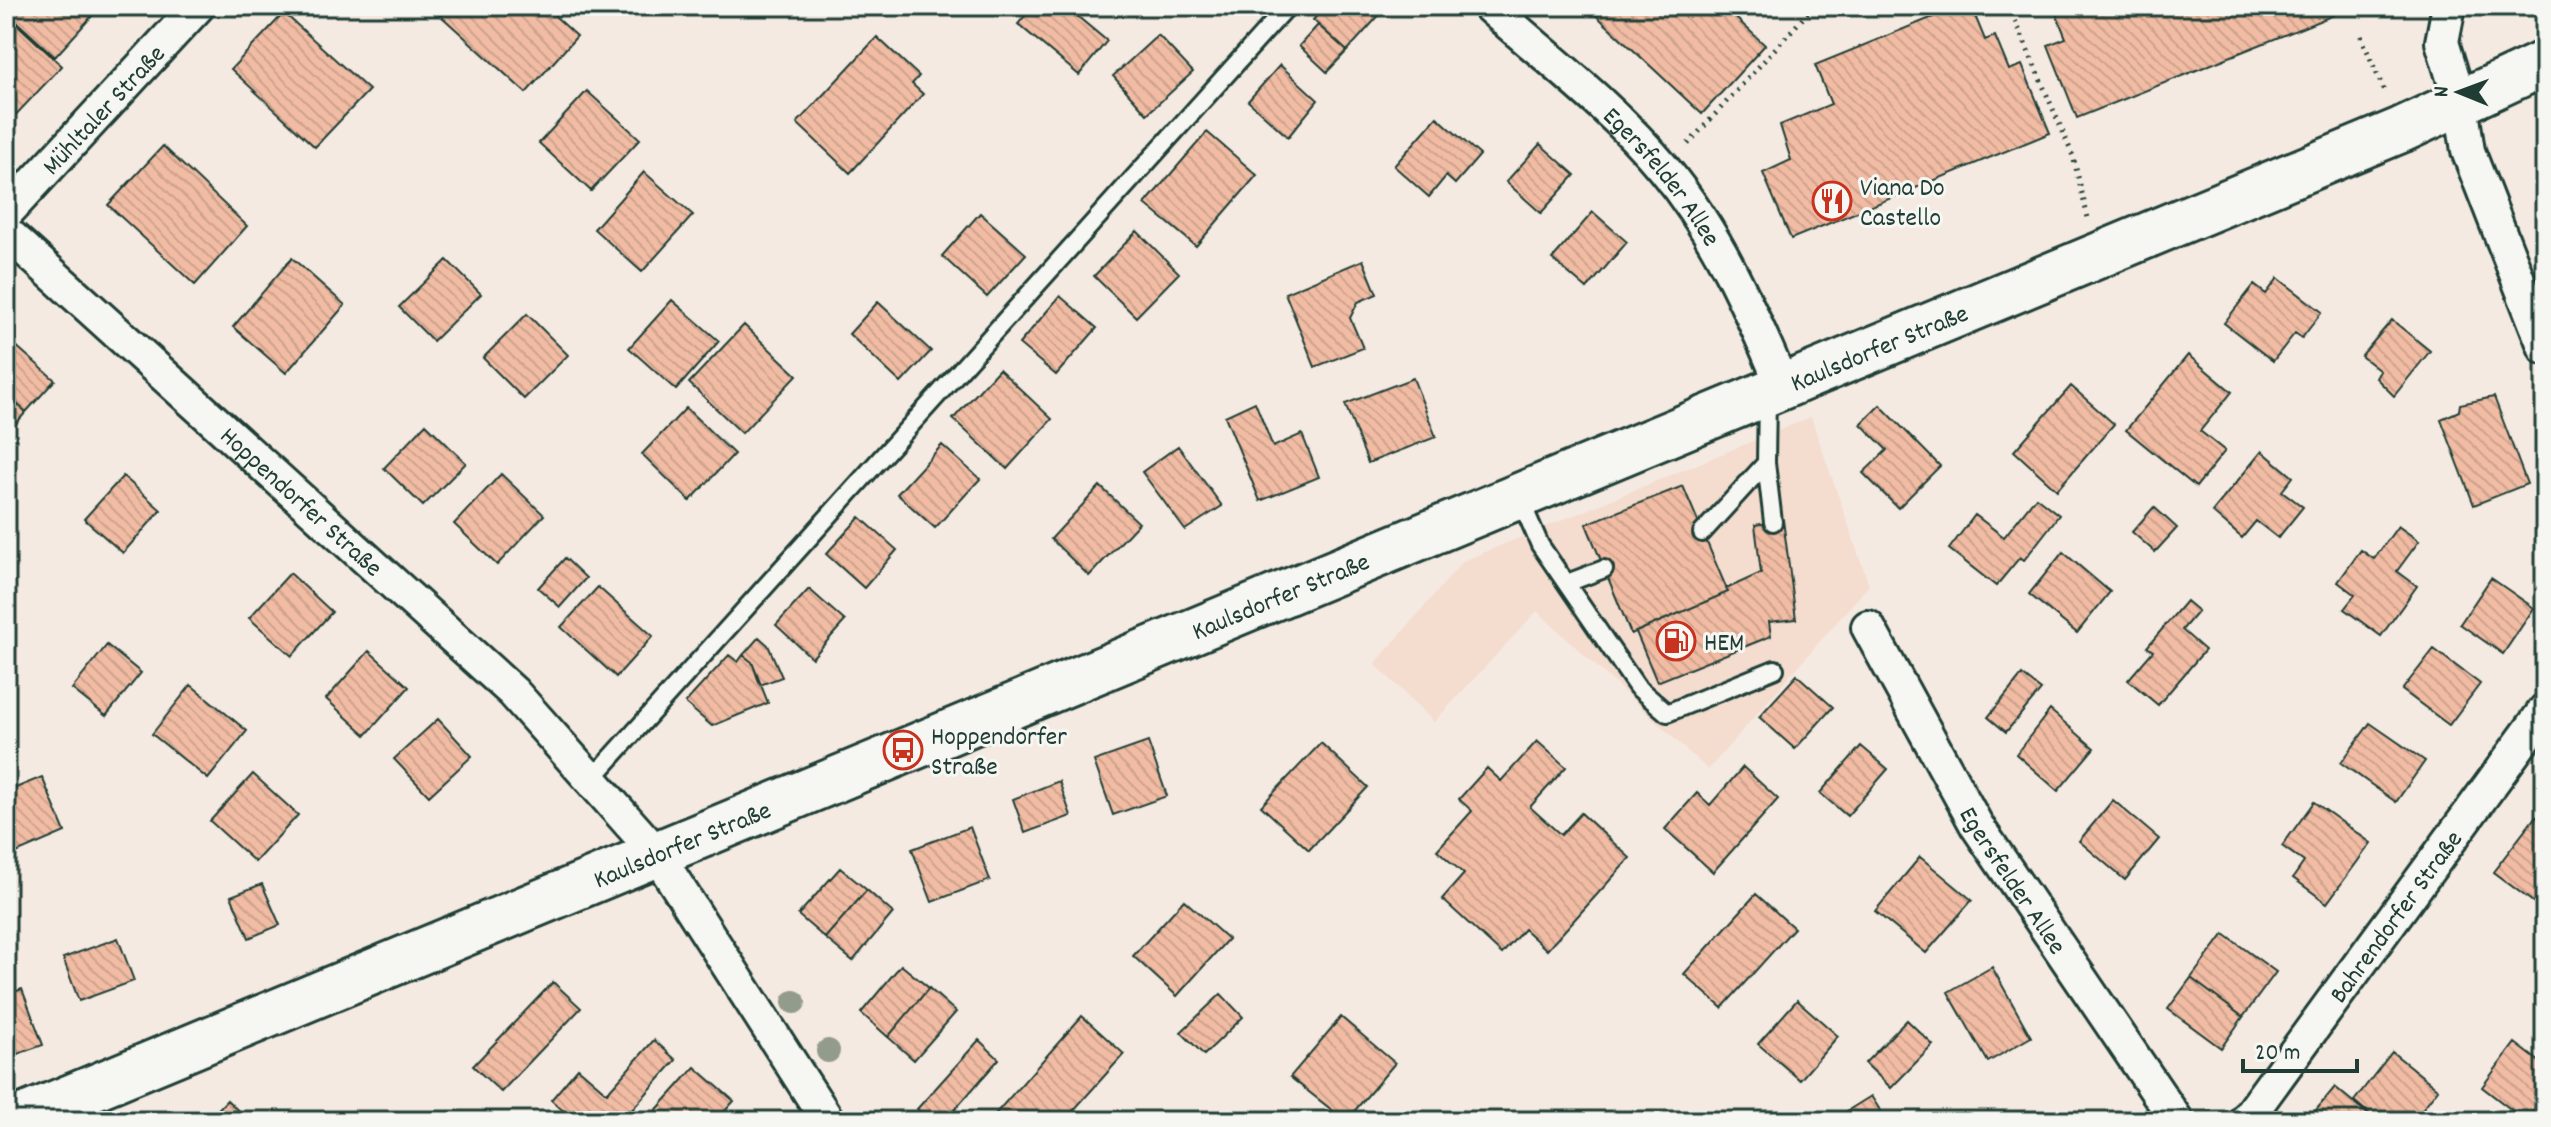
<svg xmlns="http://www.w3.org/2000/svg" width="2551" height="1127" font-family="Dekko,sans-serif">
  <defs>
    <pattern id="building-back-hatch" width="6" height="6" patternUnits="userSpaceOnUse" patternTransform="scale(2)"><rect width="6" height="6" fill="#f1bca3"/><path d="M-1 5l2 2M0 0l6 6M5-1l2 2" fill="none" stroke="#cea28d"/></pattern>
  </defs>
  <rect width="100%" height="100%" fill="#f5eae2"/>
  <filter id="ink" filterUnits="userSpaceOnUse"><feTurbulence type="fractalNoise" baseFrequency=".0125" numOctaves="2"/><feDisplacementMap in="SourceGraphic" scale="16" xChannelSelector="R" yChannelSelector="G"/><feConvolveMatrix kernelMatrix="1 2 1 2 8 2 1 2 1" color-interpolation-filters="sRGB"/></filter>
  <g filter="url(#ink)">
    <path fill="#f4dccf" d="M1811 417 1869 585 1708 770 1537 611 1434 722 1375 664 1463 561Z"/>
    <path fill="url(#building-back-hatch)" stroke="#1f3d34" stroke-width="2" d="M6 6H101L55 57 6 12Z
      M430 6H544L577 36 526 93Z
      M1033 6H1065L1107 41 1079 75 1018 24Z
      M1325 6H1375L1382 12 1347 51 1313 20Z
      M1586 6H1723L1765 45 1702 114Z
      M1960 6H1971L1985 40 1995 36 2009 70 2022 65 2050 133 1791 239 1763 173 1791 160 1780 125 1831 104 1815 65Z
      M2053 6H2331L2334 15 2077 118 2048 45 2066 38Z
      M284 13 369 90 315 147 231 69Z
      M6 14 62 66 11 120 6 116Z
      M1318 25 1347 51 1327 72 1299 46Z
      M1158 35 1193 72 1147 114 1113 76Z
      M877 37 919 76 912 84 923 94 850 173 797 123Z
      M1280 65 1318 100 1288 137 1248 101Z
      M587 91 640 139 591 191 539 143Z
      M1437 117 1480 155 1455 184 1446 176 1429 197 1394 166Z
      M1207 132 1257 175 1196 246 1145 204Z
      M1540 144 1575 175 1541 213 1506 182Z
      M163 146 247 226 195 285 108 205Z
      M644 172 693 215 642 272 594 229Z
      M1593 212 1627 242 1587 289 1552 259Z
      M980 213 1026 254 987 297 942 256Z
      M1137 231 1179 273 1136 317 1094 276Z
      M292 258 345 305 286 373 233 327Z
      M447 260 481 294 433 341 399 307Z
      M1363 260 1377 294 1358 302 1350 318 1363 348 1315 367 1285 293Z
      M2278 278 2322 312 2302 338 2295 333 2273 361 2224 323 2254 285 2266 294Z
      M1060 296 1097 328 1056 375 1019 344Z
      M672 300 719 341 676 390 629 348Z
      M878 302 931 351 901 383 849 334Z
      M527 314 568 355 524 399 483 358Z
      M2392 320 2430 351 2394 396 2376 378 2380 371 2361 356Z
      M744 325 797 375 742 433 689 383Z
      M6 337 55 380 26 412 6 394Z
      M2188 355 2232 392 2200 431 2225 451 2196 487 2126 430Z
      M999 369 1052 419 1007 469 953 419Z
      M1413 378 1436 437 1368 463 1345 404Z
      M2071 386 2114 424 2057 490 2014 451Z
      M6 394 26 412 6 435Z
      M2494 397 2527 484 2474 505 2441 419 2459 411 2460 404Z
      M1255 402 1273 447 1302 434 1319 477 1260 501 1225 416Z
      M1880 405 1940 466 1898 508 1863 473 1887 450 1861 424Z
      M686 408 734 454 690 501 642 454Z
      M426 424 466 463 423 506 384 468Z
      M942 445 980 479 935 528 897 494Z
      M1178 446 1222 506 1185 530 1142 472Z
      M2262 451 2293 477 2282 491 2303 507 2278 538 2256 521 2242 538 2212 512Z
      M501 474 544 515 497 565 454 524Z
      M123 476 161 510 123 553 84 519Z
      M1100 486 1139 523 1089 576 1051 539Z
      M1683 486 1728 592 1631 634 1586 524Z
      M2036 497 2059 515 2024 560 2020 557 1996 586 1949 549 1975 515 2004 537Z
      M2154 507 2177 528 2155 552 2132 532Z
      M860 517 897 550 864 588 826 554Z
      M1783 520 1796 619 1769 622 1771 636 1657 682 1636 632 1728 592 1726 589 1761 573 1755 525Z
      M2398 526 2419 541 2397 571 2417 586 2381 636 2344 609 2355 595 2338 582 2361 550 2374 559Z
      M2063 552 2110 592 2077 633 2029 594Z
      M565 558 586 578 560 607 538 588Z
      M290 573 332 612 292 656 249 618Z
      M2491 578 2534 608 2503 654 2460 624Z
      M598 587 653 636 616 677 561 627Z
      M809 589 845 621 812 658 776 625Z
      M2186 601 2198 611 2182 630 2205 650 2158 705 2128 680 2153 651 2147 647Z
      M759 637 768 645 782 677 760 685 752 662 743 655Z
      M107 645 141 673 106 716 72 689Z
      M2434 649 2480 684 2449 725 2402 690Z
      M369 651 409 687 366 735 326 699Z
      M729 655 738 662 743 655 752 662 768 703 712 726 685 703Z
      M1797 675 1833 707 1795 749 1759 717Z
      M2022 675 2041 690 2006 732 1988 717Z
      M191 685 247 731 208 779 152 734Z
      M2050 710 2094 748 2058 791 2016 754Z
      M438 719 472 756 429 796 394 759Z
      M2370 723 2425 761 2396 802 2341 763Z
      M1537 741 1566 767 1530 807 1561 835 1581 813 1630 858 1547 950 1524 929 1502 954 1442 899 1464 874 1437 850 1472 811 1459 799 1487 768 1501 781Z
      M1148 742 1167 796 1113 815 1094 761Z
      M1321 743 1368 787 1309 850 1261 806Z
      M1861 746 1888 769 1847 816 1820 793Z
      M1743 767 1778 799 1713 872 1665 829 1697 793 1710 805Z
      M253 774 298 815 255 862 210 821Z
      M42 777 65 832 14 854 6 835V792Z
      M1059 781 1071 816 1025 833 1013 799Z
      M2113 800 2159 839 2125 880 2079 841Z
      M2314 802 2371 843 2327 903 2293 878 2304 862 2282 846Z
      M2536 816 2545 823V911L2493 872Z
      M970 827 990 880 932 902 912 849Z
      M1920 857 1972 900 1926 953 1875 911Z
      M840 868 867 890 825 938 798 915Z
      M262 884 280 925 249 938 231 896Z
      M867 890 893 913 853 961 825 938Z
      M1756 894 1794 928 1722 1008 1684 974Z
      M1184 900 1228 939 1177 996 1133 956Z
      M2224 934 2276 972 2243 1017 2191 978Z
      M118 938 134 981 79 1001 63 958Z
      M901 965 929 988 888 1037 861 1013Z
      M1992 967 2031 1037 1988 1062 1948 992Z
      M2191 978 2243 1017 2221 1048 2168 1009Z
      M553 982 581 1008 501 1092 473 1066Z
      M929 988 956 1012 914 1060 888 1037Z
      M22 989 43 1045 6 1058V995Z
      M1221 994 1243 1017 1204 1055 1181 1032Z
      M1797 1000 1838 1036 1800 1080 1758 1044Z
      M1082 1016 1124 1054 1064 1121H989Z
      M1341 1017 1395 1063 1346 1121 1290 1077Z
      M1907 1020 1933 1045 1891 1088 1865 1063Z
      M654 1040 676 1060 622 1121H575L551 1100 578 1068 607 1093Z
      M979 1040 999 1059 945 1121H931L917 1109Z
      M2515 1043 2545 1066V1095L2526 1121 2482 1087Z
      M2392 1052 2438 1089 2413 1121H2378L2354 1101Z
      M695 1067 734 1101 716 1121H657L651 1116Z
      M2335 1087 2376 1121H2307Z
      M1871 1096 1887 1121H1831Z
      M227 1100 249 1121H207Z"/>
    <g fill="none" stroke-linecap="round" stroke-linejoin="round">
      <defs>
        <path id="service" d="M1766 463 1773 522
          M1520 499 1540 545 1637 687 1667 713 1775 669
          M1702 533 1766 463 1767 395
          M1567 583 1604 569
          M592 779 1288 6"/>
        <g id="minor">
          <path id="s1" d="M1489 6C1547 58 1613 108 1663 168 1718 234 1750 309 1783 387"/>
          <path d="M2449 6 2442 42 2461 104 2468 151 2545 348"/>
          <path id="s2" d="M6 213 198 6"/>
          <path id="s3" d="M6 232 513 692 656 853 828 1121"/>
          <path id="s4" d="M1868 627 1977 826 2177 1121"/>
          <path id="s5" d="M2245 1121 2545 710"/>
        </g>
        <g id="secondary">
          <path id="s6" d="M13 1121 2401 130 2545 63"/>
        </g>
      </defs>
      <use href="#service" stroke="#1f3d34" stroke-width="22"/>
      <use href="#minor" stroke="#1f3d34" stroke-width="38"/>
      <use href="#secondary" stroke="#1f3d34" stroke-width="50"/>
      <path stroke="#1f3d34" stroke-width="5" stroke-dasharray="2 6" stroke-linecap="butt" d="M2009 6 2073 156 2088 218
        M2361 36 2385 93
        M1688 144 1814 6"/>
      <use href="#service" stroke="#f6f6f2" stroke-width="16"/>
      <use href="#minor" stroke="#f6f6f2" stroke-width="32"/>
      <use href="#secondary" stroke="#f6f6f2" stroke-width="44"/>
    </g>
    <g fill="#939c8c">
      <circle cx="794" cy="1002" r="12"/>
      <circle cx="828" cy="1051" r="12"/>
    </g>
  </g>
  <defs>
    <symbol id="restaurant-ring" viewBox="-11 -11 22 22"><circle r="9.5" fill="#f6f6f2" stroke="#c8321e" stroke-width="1.5"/><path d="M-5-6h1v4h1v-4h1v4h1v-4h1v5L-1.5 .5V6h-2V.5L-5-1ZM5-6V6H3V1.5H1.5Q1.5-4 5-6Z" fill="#c8321e"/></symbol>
    <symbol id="fuel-ring" viewBox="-11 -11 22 22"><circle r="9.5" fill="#f6f6f2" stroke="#c8321e" stroke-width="1.5"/><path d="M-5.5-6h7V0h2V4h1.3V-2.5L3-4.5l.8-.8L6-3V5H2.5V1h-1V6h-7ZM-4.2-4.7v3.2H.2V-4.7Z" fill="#c8321e"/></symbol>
    <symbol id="bus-ring" viewBox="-11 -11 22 22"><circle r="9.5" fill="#f6f6f2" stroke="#c8321e" stroke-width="1.5"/><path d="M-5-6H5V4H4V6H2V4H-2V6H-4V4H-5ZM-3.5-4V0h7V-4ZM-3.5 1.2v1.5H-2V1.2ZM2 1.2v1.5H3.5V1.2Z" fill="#c8321e"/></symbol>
  </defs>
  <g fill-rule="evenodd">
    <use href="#restaurant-ring" x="1810" y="179" width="44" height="44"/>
    <use href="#fuel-ring" x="1654" y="619" width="44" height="44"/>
    <use href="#bus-ring" x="881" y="728" width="44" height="44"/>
  </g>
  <g text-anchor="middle" stroke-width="6" stroke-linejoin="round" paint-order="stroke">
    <g font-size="26" fill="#1f3d34" stroke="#f6f6f2">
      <text dy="9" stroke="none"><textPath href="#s2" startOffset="142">Mühltaler Straße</textPath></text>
      <text dy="9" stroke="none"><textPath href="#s1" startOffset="244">Egersfelder Allee</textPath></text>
      <text dy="9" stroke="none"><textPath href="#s6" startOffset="2020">Kaulsdorfer Straße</textPath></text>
      <text dy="9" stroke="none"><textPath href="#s3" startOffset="400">Hoppendorfer Straße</textPath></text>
      <text dy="9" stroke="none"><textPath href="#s6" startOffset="1372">Kaulsdorfer Straße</textPath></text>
      <text dy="9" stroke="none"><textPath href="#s6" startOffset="724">Kaulsdorfer Straße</textPath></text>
      <text dy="9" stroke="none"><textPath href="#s4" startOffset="292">Egersfelder Allee</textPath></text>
      <text dy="9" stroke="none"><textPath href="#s5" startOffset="254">Bahrendorfer Straße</textPath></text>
    </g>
    <g font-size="26" fill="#1f3d34" stroke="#f6f6f2" text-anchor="start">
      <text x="1860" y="195">Viana Do<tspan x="1860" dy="30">Castello</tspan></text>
      <text x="1704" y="650">HEM</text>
      <text x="931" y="744">Hoppendorfer<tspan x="931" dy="30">Straße</tspan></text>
    </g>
  </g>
  <rect width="2551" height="1127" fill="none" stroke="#f6f6f2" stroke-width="32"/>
  <rect x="16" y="16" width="2519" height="1095" fill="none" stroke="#1f3d34" stroke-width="3" filter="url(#ink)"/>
  <g transform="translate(2459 92) rotate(271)" stroke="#f6f6f2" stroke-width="6" paint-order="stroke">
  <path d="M0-6L14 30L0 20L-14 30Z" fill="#1f3d34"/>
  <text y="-12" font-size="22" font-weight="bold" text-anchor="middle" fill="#1f3d34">N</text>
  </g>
  <path d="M2243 1059v12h114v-12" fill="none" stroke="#1f3d34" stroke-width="4"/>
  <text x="2255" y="1059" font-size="24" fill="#1f3d34" stroke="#f6f6f2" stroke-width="6" paint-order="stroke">20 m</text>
</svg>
